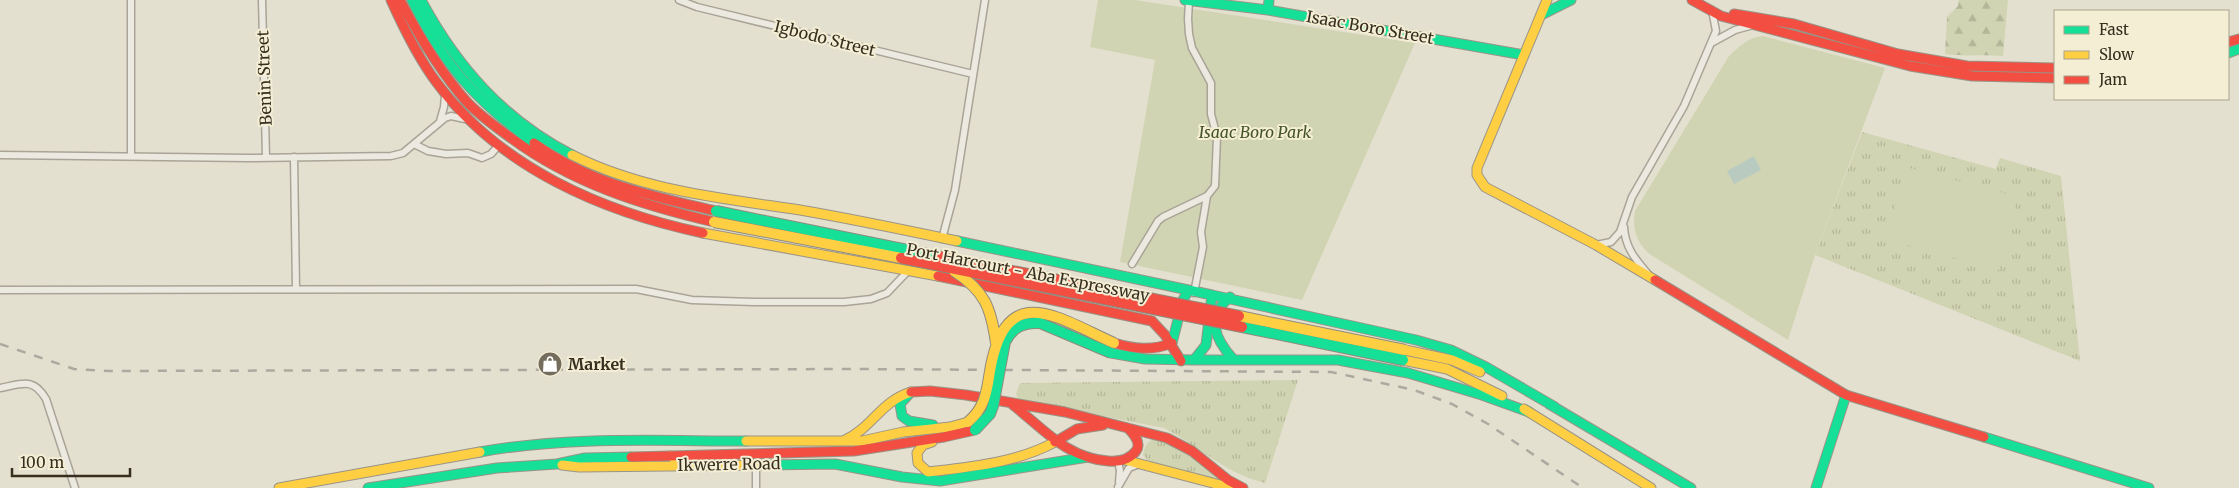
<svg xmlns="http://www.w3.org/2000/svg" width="2239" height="488" font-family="Merriweather,serif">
  <defs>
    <pattern id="grass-tufts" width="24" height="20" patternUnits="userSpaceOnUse" patternTransform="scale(1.25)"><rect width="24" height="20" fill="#d1d4b2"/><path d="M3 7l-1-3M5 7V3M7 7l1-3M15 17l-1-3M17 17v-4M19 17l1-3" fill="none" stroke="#b4b699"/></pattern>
    <pattern id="forest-firs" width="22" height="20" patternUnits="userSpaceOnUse" patternTransform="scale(1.25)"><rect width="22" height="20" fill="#d1d4b2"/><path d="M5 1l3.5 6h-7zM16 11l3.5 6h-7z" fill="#b4b699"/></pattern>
  </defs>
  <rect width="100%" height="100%" fill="#e4e0cf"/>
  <path fill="url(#grass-tufts)" d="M1862 132 1996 169 2000 158 2061 176 2080 361 1815 255Z
    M1298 380 1265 483C1226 474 1199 446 1164 428L1019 400 1016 394 1020 383Z
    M1154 439C1178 444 1200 460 1216 478L1213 479 1148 461 1143 455C1144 448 1147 441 1154 439Z"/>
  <path fill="url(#forest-firs)" d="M1959 0H2008L2003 56C1983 54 1965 57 1945 54L1947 17 1958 6Z"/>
  <path fill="#d1d4b2" d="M1098 0H1135L1415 43 1302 300 1120 262 1155 60 1090 47Z
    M1763 36 1885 68 1815 255 1788 340 1651 255C1636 243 1632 229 1635 211L1729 56C1740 46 1748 37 1763 36Z
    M1906 167 2018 197 1999 270 1886 239Z"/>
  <path fill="#b9cac1" d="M1754 156 1761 170 1734 184 1727 171Z"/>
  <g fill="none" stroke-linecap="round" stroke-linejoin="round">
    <defs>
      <path id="street" d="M131 0V156
        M262 0 266 156
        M679 0 697 7 973 74
        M1189 1 1188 19 1189 34 1192 48 1211 83V114L1217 137 1215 186 1207 196 1201 232 1203 247 1194 293
        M1713 42 1735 30 1753 25
        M440 121 444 107 445 95
        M414 144 428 151 446 154 468 153 482 158 491 154 499 145
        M0 155 248 158 391 156 403 153 445 118 451 116 465 119
        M294 157 296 289
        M1624 227C1625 247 1635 259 1648 274
        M942 239 955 190 985 0
        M1596 245 1611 242 1620 232 1632 197 1684 106 1716 31 1712 10
        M1132 264 1158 221 1163 217 1207 196
        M0 290 636 289 692 300 754 302H844L871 299 887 293 908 271
        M0 388C22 384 33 377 46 399L75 488
        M1118 461 1120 471 1119 482
        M1118 487 1129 468 1139 464
        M756 488V463"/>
      <path id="fast" d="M412 0C444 65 475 100 534 143
        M421 0C457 67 504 120 572 155
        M1185 0 1268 10 1524 55
        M1268 10 1269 0
        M1541 15 1571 0
        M2228 53 2239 49
        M957 241 1212 295 1206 345 1194 360 1145 359 1111 353
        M1212 295 1416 340 1451 350 1486 367 1555 407
        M1230 297C1205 317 1215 339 1233 359
        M1172 343 1183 300 1188 291
        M1194 360H1338L1408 373 1482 395 1529 412
        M910 393 900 404 902 416 909 421 933 425
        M1549 404 1691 488
        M1984 437 2149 488
        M480 452C567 436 658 441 746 441
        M765 465 835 464 902 477 940 481 1088 457
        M368 488 497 468 557 464 585 458 631 457
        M1816 488 1846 395"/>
      <path id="slow" d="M1547 0 1477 168V175L1485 187 1596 245 1655 280
        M572 155C644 191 721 198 800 210 852 219 905 230 957 241
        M703 233 938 276
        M1405 350 1452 360 1480 372
        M1403 360 1447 369 1502 396
        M1524 409 1651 488
        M845 440C873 427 880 402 911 392
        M746 441H862L903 432 950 427 968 422
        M932 442 923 445 917 453 918 463 928 472C971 467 1016 463 1055 442
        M671 456 681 465
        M1125 460 1232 488
        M562 465 579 467 765 465
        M279 488 480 452"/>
      <path id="jam" d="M391 0C404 29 418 58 437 83 500 168 603 212 703 233
        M400 0C419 36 440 72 467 102 480 116 496 127 511 138 572 183 641 205 714 222
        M1692 0 1721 16 1910 66 1972 76 2055 78
        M1734 14 1794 24 1898 54 1967 66 2055 68
        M2228 42 2239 39
        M534 143C588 183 652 196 716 211
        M938 276 1152 321 1165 335 1181 361
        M1655 280 1846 395 1984 437
        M1114 343C1134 349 1152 351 1172 343
        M911 392 930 391 966 395 1065 412 1167 438 1192 451 1228 480 1243 488
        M1013 405C1043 428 1066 458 1108 461 1118 462 1129 460 1136 451 1142 443 1134 434 1128 428
        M1055 442 1077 429 1103 425
        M631 457 854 451 944 437 975 430"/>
    </defs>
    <use href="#street" stroke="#a9a497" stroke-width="9"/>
    <use href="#fast" stroke="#999488" stroke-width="11"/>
    <use href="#slow" stroke="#999488" stroke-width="11"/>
    <use href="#jam" stroke="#999488" stroke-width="11"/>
    <use href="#street" stroke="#ece9e0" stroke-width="6"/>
    <use href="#fast" stroke="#16e098" stroke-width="9"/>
    <use href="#slow" stroke="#ffcf43" stroke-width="9"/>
    <use href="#jam" stroke="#f24e42" stroke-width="9"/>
    <path stroke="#aca9a0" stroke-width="2.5" stroke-dasharray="9 9" stroke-linecap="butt" d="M0 344 74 369 108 371 856 369 1331 372 1414 390 1452 404 1488 424 1583 488"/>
    <defs>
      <path id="fast-bridge" d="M716 211 937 256
        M1242 327 1403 360
        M975 430 990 414 993 406 1005 342C1013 327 1023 322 1040 323L1111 353"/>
      <path id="slow-bridge" d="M714 222 901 258
        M954 271C985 291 991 308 996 343
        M1239 316 1405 350
        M968 422C985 408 987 391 990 371 1006 279 1056 317 1114 343"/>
      <path id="jam-bridge" d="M937 256 1239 316
        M901 258 1242 327"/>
    </defs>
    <use href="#fast-bridge" stroke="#8f8a7e" stroke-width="12" stroke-linecap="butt"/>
    <use href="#slow-bridge" stroke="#8f8a7e" stroke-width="12" stroke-linecap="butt"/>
    <use href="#jam-bridge" stroke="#8f8a7e" stroke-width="12" stroke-linecap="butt"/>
    <use href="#fast-bridge" stroke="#16e098" stroke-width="10"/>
    <use href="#slow-bridge" stroke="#ffcf43" stroke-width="10"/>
    <use href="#jam-bridge" stroke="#f24e42" stroke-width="10"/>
  </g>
  <defs>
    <symbol id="shop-disc" viewBox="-11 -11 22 22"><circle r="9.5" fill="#746c5d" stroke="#f4eed5"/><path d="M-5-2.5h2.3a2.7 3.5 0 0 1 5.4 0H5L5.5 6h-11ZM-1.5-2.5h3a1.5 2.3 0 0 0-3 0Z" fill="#fff"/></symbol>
  </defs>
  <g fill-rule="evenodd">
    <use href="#shop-disc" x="536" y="350" width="28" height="28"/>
  </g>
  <g text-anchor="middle" stroke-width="4" stroke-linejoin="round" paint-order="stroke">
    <g font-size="16" fill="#382e1f" stroke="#f4eed5">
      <text transform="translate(1370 27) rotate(10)" y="6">Isaac Boro Street</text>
      <text transform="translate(825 38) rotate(14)" y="6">Igbodo Street</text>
      <text transform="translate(264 78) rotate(-92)" y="6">Benin Street</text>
      <text transform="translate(1028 272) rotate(11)" y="6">Port Harcourt - Aba Expressway</text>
      <text transform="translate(729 464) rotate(-1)" y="6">Ikwerre Road</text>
    </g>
    <g font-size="16" font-style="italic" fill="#445427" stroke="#f4eed5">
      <text x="1255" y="138">Isaac Boro Park</text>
    </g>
    <g font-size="16" font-weight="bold" fill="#382e1f" stroke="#f4eed5" text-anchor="start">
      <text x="568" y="370">Market</text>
    </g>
  </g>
  <rect x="2054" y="10" width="175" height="90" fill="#f4eed5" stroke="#a9a18c"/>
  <rect x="2064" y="26" width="25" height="8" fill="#16e098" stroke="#a9a18c"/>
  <text x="2099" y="35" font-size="15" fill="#382e1f">Fast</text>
  <rect x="2064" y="51" width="25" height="8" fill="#ffcf43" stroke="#a9a18c"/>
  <text x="2099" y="60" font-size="15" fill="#382e1f">Slow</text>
  <rect x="2064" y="76" width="25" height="8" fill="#f24e42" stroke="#a9a18c"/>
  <text x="2099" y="85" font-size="15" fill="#382e1f">Jam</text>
  <path d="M12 468v8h118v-8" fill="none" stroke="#382e1f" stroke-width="2.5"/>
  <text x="20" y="468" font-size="15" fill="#382e1f" stroke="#f4eed5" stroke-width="4" paint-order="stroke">100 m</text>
</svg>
